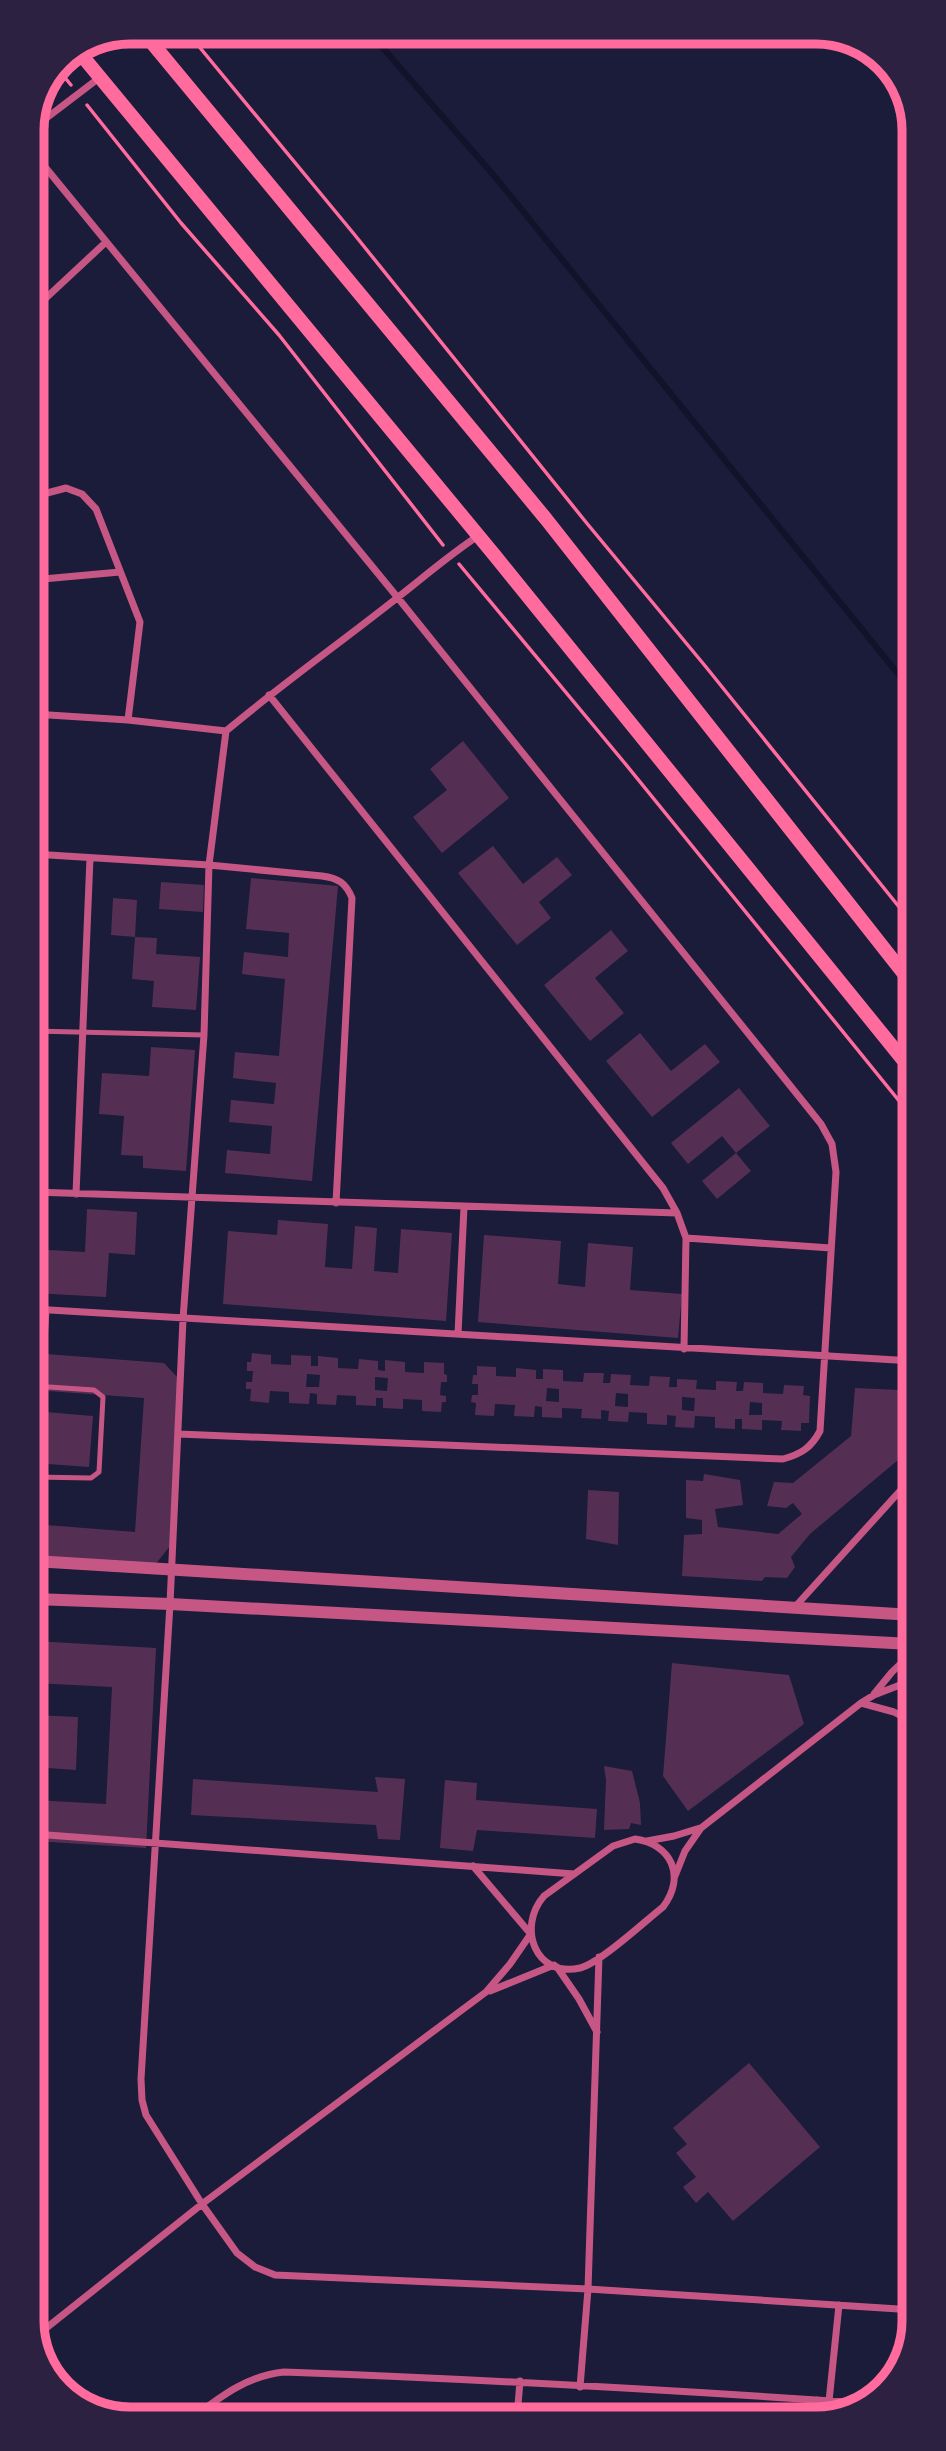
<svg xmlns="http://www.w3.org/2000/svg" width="946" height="2451" font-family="'Golos Text',sans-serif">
  <rect width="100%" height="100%" fill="#1b1b3a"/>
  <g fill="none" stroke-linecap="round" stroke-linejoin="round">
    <path stroke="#12122b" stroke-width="6" d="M369 32 496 178 912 691"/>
  </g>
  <path fill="#542f53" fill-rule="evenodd" d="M463 741 509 798 442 853 413 817 447 790 430 769Z
    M33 743 39 744 36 787H33Z
    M493 846 523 884 557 857 572 875 539 902 551 918 517 945 458 873Z
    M251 878 338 886 312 1181 225 1173 227 1150 270 1154 272 1126 229 1122 231 1100 274 1104 276 1083 233 1078 235 1052 279 1056 283 1005 285 979 242 974 244 952 288 957 289 933 246 929Z
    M161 882 204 885 203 912 159 909Z
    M113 898 137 900 135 937 111 935Z
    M611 930 628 951 595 978 624 1013 590 1041 544 985Z
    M135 937 157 938 156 954 200 957 196 1010 152 1007 154 981 132 979Z
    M640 1033 671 1071 705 1044 720 1062 652 1117 606 1061Z
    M151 1047 195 1050 186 1171 143 1168V1156L121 1155 124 1116 99 1114 102 1073 149 1076Z
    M739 1088 770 1126 736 1153 722 1136 688 1164 671 1143Z
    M736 1153 751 1171 717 1199 702 1181Z
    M87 1209 137 1212 135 1255 109 1253 106 1297 33 1293V1249L85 1252Z
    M278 1220 328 1224 325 1267 352 1269 355 1226 377 1228 374 1271 398 1273 401 1229 452 1233 446 1321 223 1304 228 1231 277 1235Z
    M484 1235 561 1241 558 1284 585 1287 588 1243 633 1247 630 1290 682 1294 678 1338 478 1322Z
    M33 1353 164 1363 180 1380 170 1546 155 1565 34 1557V1524L135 1532 144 1398 34 1390Z
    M252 1353 271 1355V1364L291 1365V1355L311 1356V1366H318V1356L338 1358V1368L358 1369 359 1359 378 1361V1370L385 1371V1360L405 1362V1372L424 1373V1362L444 1363V1374L447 1375V1382H441L440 1395 446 1396V1402H442L441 1412 422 1411V1400L403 1399V1409L383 1408V1398H376V1406L356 1405V1396L337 1395 336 1405 317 1404V1394L310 1393 309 1404 289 1403V1392L270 1391 269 1403 250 1401 251 1389H246V1382H252L253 1371H247V1362H251ZM307 1374 320 1375 319 1387H306ZM375 1377 388 1378 387 1391 375 1390Z
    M477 1366 496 1367V1376L516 1377V1368L536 1370V1379H543V1369L563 1370V1381L583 1382 584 1373H604L603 1383H610L611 1374 631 1375 630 1385 649 1386 650 1376 670 1377 669 1387H677V1379L697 1380 696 1389 716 1390V1381L737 1382 736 1391H743L744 1382 763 1383V1393L783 1394 784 1385 804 1386 803 1395 810 1396 809 1423H801V1431L781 1430 782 1421 762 1420V1430L742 1429V1419H735V1429L715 1428V1417L695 1416 694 1428 675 1427 676 1416 667 1415V1425L647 1424V1413L629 1412 628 1422 608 1421 609 1411 601 1410V1419L581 1418 582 1409 562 1408V1418L542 1417V1407L535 1406 534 1417 514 1416 515 1405 495 1404 494 1416 475 1415 476 1403 471 1402 472 1395H478V1384H472L473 1375H477ZM547 1388 559 1389V1402L546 1401ZM616 1393 628 1394V1407L615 1406ZM682 1397 695 1398 694 1411 682 1410ZM750 1402 762 1403V1415H749Z
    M855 1388 900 1390 898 1460 810 1534 791 1557 795 1567 787 1578 765 1577 762 1581 682 1576 684 1535 702 1534V1520L686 1518V1480L703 1481 704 1474 740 1480 743 1505 715 1509 718 1527 778 1534 802 1514 793 1503 786 1508 767 1506 774 1482 793 1483 851 1436Z
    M34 1411 93 1416 89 1467 34 1463Z
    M588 1490 619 1492 618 1545 586 1539Z
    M34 1641 156 1648 146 1848 34 1841V1800L106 1804 112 1687 34 1683Z
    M672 1663 789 1675 804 1724 688 1811 663 1776Z
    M34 1715 78 1717 76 1770 34 1767Z
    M604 1766 632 1771 640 1803 641 1825 631 1823 629 1829 604 1830 606 1780Z
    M375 1777 405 1779 400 1840 378 1839 376 1825 191 1815 193 1779 378 1792Z
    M445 1780 477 1783 476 1800 597 1809 595 1838 477 1830 473 1851 440 1848Z
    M749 2063 820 2147 733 2221 708 2192 696 2203 683 2187 696 2177 676 2153 687 2144 673 2128Z"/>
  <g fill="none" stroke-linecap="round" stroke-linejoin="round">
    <path stroke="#ff6b9d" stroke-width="3.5" d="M187 32 354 234 585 521 706 667 912 923
      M57 68 71 85
      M87 105 181 223 279 335 443 545
      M459 564 623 761 913 1118"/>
    <path stroke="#c65784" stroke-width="5" d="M33 1031 204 1035
      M34 1386 94 1390 103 1397 99 1472 91 1478 34 1477
      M42 1386 47 1310"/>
    <path stroke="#c65784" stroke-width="7" d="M32 129 99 78
      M32 151 398 598 821 1124 832 1144 836 1172 820 1431C811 1448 801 1454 783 1459L179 1434
      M32 311 106 242
      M32 497 66 488 82 494 96 509 140 622 128 720
      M32 580 120 572
      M269 695 663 1188 677 1213 686 1238 684 1349
      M33 714 128 720 226 731 209 865 204 1035 183 1319 170 1604 141 2079 142 2100 146 2115 202 2204 237 2253 255 2267 275 2275 588 2289 914 2310
      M226 731C281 685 340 643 397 598 424 577 449 555 478 536
      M33 854 209 865 322 876C338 878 346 883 352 898L336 1203
      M33 1192 677 1213
      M76 1194 90 858
      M686 1238 831 1248
      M33 1309 913 1361
      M458 1334 464 1207
      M794 1608 909 1481 913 1472
      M874 1694 892 1672 913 1652
      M861 1703 894 1712 914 1723
      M34 1834 574 1874
      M635 1839C672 1844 686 1877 663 1907 644 1922 600 1963 580 1968 535 1978 517 1927 544 1896L613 1846Z
      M647 1841 674 1836 700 1828
      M473 1866 529 1932
      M675 1876 685 1851 701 1828 861 1703 874 1695 913 1680
      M557 1967 579 1999 597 2032
      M490 1991 554 1965
      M35 2337 202 2204 486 1992 510 1964 530 1935
      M580 2387 588 2289 599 1957
      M829 2401 839 2305
      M815 2416 817 2400
      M517 2417 520 2381
      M191 2419C220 2397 246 2376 284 2372 477 2379 669 2390 862 2403"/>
    <path stroke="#c65784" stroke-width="12" d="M34 1561 913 1615
      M34 1599 170 1604 911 1644
      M913 1616 909 1640 913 1654"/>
    <path stroke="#ff6b9d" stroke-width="14" d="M143 32 546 519 912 984
      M79 52 496 557 913 1072"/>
  </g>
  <path d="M0 0H946V2451H0ZM130 44H816A86 86 0 0 1 902 130V2321A86 86 0 0 1 816 2407H130A86 86 0 0 1 44 2321V130A86 86 0 0 1 130 44Z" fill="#2d2142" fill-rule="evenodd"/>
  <path fill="none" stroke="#ff6b9d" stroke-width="9" d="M130 44H816A86 86 0 0 1 902 130V2321A86 86 0 0 1 816 2407H130A86 86 0 0 1 44 2321V130A86 86 0 0 1 130 44Z"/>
</svg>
